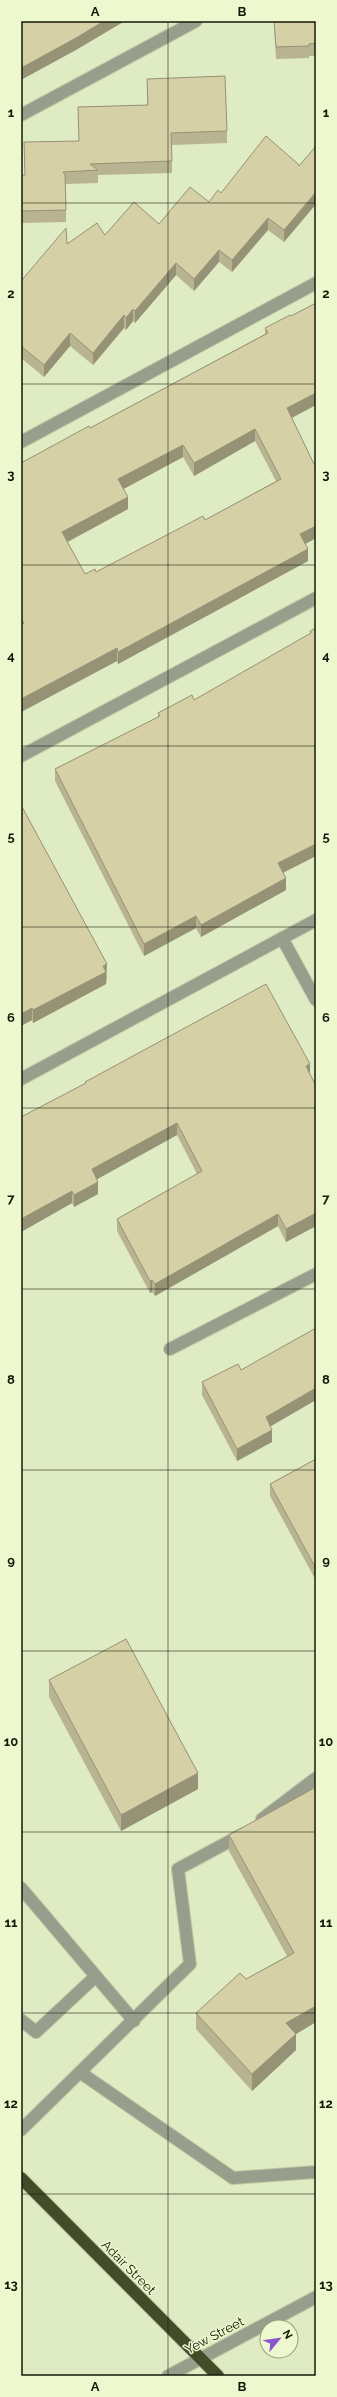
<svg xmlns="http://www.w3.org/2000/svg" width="337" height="2397" font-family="Raleway,sans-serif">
  <rect width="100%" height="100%" fill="#dfebc2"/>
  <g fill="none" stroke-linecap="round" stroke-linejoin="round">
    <defs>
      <path id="minor" d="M21 115 196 21
        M21 442 316 283
        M21 756 316 598
        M282 938 316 1000
        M21 1079 316 920
        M170 1349 316 1274
        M262 1819 316 1778
        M21 1888 134 2021
        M21 2020 36 2032 96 1976
        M81 2073 233 2178 316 2172
        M21 2130 190 1964 178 1869 243 1834
        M168 2376 316 2297"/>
      <path id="highway" d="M21 2178 218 2376"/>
    </defs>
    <use href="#minor" stroke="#bfc9a4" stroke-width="14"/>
    <use href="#highway" stroke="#bfc9a4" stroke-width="14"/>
    <use href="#minor" stroke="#989d8c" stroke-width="12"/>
    <use href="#highway" stroke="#434c29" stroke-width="12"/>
  </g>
  <path fill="#b8b390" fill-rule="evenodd" d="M274 21H316V56H309V58L276 59Z
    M147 79 227 131V143L172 145V173L98 175V183L66 184V222L21 223V175H25L79 141 78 107 147 105Z
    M316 146V204L284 242 268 230 232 272 219 262 194 291 176 275 135 323 133 321 126 330 124 328 93 365 70 346 44 377 21 358V281L67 244 105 235 159 224 209 202 221 193 299 166Z
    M316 303V405L292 418 314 464 316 463V538L305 544 308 561 118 664 117 661 21 712V463L90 428 265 334V328L291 316ZM255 441 276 481 205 520 96 572 85 574 67 542 128 509 123 489 183 457 194 476Z
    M316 628V856L283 873 286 890 201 937 196 928 144 956 55 781V769L158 717V713L194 700 310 634V631Z
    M21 805 107 976 106 984 33 1023 32 1020 21 1026Z
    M310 1074 316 1086V1226L286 1242 278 1226 155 1296 152 1292 150 1293 117 1231V1219L197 1174 177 1135 97 1179 98 1194 74 1207 72 1203 21 1232 85 1084V1082Z
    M202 1382 270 1426 272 1442 237 1461 202 1395Z
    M316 1459V1576L314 1577 270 1496V1484Z
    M49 1680 198 1789 121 1831 49 1697Z
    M316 1787V2022L296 2034V2050L252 2091 196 2029V2013L246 1979 287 1956 229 1851V1835Z"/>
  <path fill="#969275" d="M104 21H125L76 50 21 80V68Z
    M316 192V204L284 242V230Z
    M268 218V230L232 272V260Z
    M219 250V262L194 291V279Z
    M176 263V275L135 323V311Z
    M133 309V321L126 330V318Z
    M124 315V328L93 365V353Z
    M70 333V346L44 377V365Z
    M316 393V405L287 420V408Z
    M255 429V441L194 476V463Z
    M183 445V457L118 492V479Z
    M128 497V509L62 545V532Z
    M316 526V538L300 547V534Z
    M308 549V561L118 664V652Z
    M117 648V661L21 712V699Z
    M316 844V856L278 875V863Z
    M286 878V890L201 937V925Z
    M196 916V928L144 956V944Z
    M107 964 106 984 33 1023V1010Z
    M32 1008V1020L21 1026V1014Z
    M310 1064V1076L306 1066Z
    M177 1123V1135L92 1182V1169Z
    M98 1182V1194L74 1207V1195Z
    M72 1191V1203L21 1232V1219Z
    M316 1213V1226L286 1242V1229Z
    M278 1214V1226L155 1296V1284Z
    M152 1280V1292L150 1293V1281Z
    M316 1388V1400L266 1429V1417Z
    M272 1430V1442L237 1461V1449Z
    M316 1564V1576L314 1577V1565Z
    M198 1773V1789L121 1831V1815Z
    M316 2006V2022L296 2034V2050L252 2091V2074L286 2023Z"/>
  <path fill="#d6d0a7" stroke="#969275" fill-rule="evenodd" d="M21 21H104L76 38 21 68Z
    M274 21H316V43L309 44V46L276 47Z
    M225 76 227 131 171 133 172 161 90 164 98 170 63 172 65 175 66 210 21 211V175H25L24 142 79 141 78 107 148 105 147 79Z
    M266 136 298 164 299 166 316 146V192L284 230 268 218 232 260 219 250 194 279 176 263 135 311 133 309 126 318 124 315 93 353 70 333 44 365 21 346V281L66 228 67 244 97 223 105 235 134 202 159 224 190 187 209 202 218 190 221 193Z
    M316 303V393L287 408 314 464 316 463V526L300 534 308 549 118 652 117 648 21 699V625L24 623 21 619V463L89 426 90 428 268 333 265 328 290 315 291 316ZM255 429 281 479 205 520 203 516 96 572 95 569 85 574 62 532 128 497 118 479 183 445 194 463Z
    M316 628V844L278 863 286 878 201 925 196 916 144 944 55 769 160 716 158 713 192 695 194 700 311 633 310 631Z
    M21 805 107 964 103 966 106 972 33 1010 32 1008 21 1014Z
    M266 984 310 1064 306 1066 316 1086V1213L286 1229 278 1214 155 1284 152 1280 150 1281 117 1219 202 1171 177 1123 92 1169 98 1182 74 1195 72 1191 21 1219V1117L86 1083 85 1082Z
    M316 1328V1388L266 1417 272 1430 237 1449 202 1382 238 1364 241 1370Z
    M316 1459V1564L314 1565 270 1484Z
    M126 1639 198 1773 121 1815 49 1680Z
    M316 1787V2006L286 2023 296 2034 252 2074 196 2013 240 1973 246 1979 294 1953 229 1835Z"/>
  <path fill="none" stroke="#141809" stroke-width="1" stroke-opacity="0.55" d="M168 21V2376M21 203H316M21 384H316M21 565H316M21 746H316M21 927H316M21 1108H316M21 1289H316M21 1470H316M21 1651H316M21 1832H316M21 2013H316M21 2194H316"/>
  <g text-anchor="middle" stroke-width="3" stroke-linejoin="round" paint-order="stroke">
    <g font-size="13" fill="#141809" stroke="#edf8cf">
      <text transform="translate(129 2267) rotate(45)" y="5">Adair Street</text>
      <text transform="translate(214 2335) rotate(-28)" y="5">Yew Street</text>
    </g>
  </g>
  <rect width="337" height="2397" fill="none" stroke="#edf8cf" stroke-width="44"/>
  <g transform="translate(279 2339) rotate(61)"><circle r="19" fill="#edf8cf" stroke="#969e80"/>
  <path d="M0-3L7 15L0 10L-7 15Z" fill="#8a57d0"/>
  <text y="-6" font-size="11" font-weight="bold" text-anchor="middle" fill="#141809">N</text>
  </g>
  <rect x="22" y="22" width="293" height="2353" fill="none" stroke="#141809" stroke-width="1.5"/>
  <g font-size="13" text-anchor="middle" font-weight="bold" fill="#141809">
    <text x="95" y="16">A</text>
    <text x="242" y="16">B</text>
    <text x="11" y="117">1</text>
    <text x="326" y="117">1</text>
    <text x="11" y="298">2</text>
    <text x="326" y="298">2</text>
    <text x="11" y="479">3</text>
    <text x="326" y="479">3</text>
    <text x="11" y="660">4</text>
    <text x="326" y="660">4</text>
    <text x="11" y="841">5</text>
    <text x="326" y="841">5</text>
    <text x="11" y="1022">6</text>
    <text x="326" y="1022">6</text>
    <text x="11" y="1203">7</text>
    <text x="326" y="1203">7</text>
    <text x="11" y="1384">8</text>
    <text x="326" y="1384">8</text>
    <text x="11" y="1565">9</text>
    <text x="326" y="1565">9</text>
    <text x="11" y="1746">10</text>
    <text x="326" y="1746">10</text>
    <text x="11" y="1927">11</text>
    <text x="326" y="1927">11</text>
    <text x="11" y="2108">12</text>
    <text x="326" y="2108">12</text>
    <text x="11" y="2289">13</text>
    <text x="326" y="2289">13</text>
    <text x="95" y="2391">A</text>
    <text x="242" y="2391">B</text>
  </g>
</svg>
